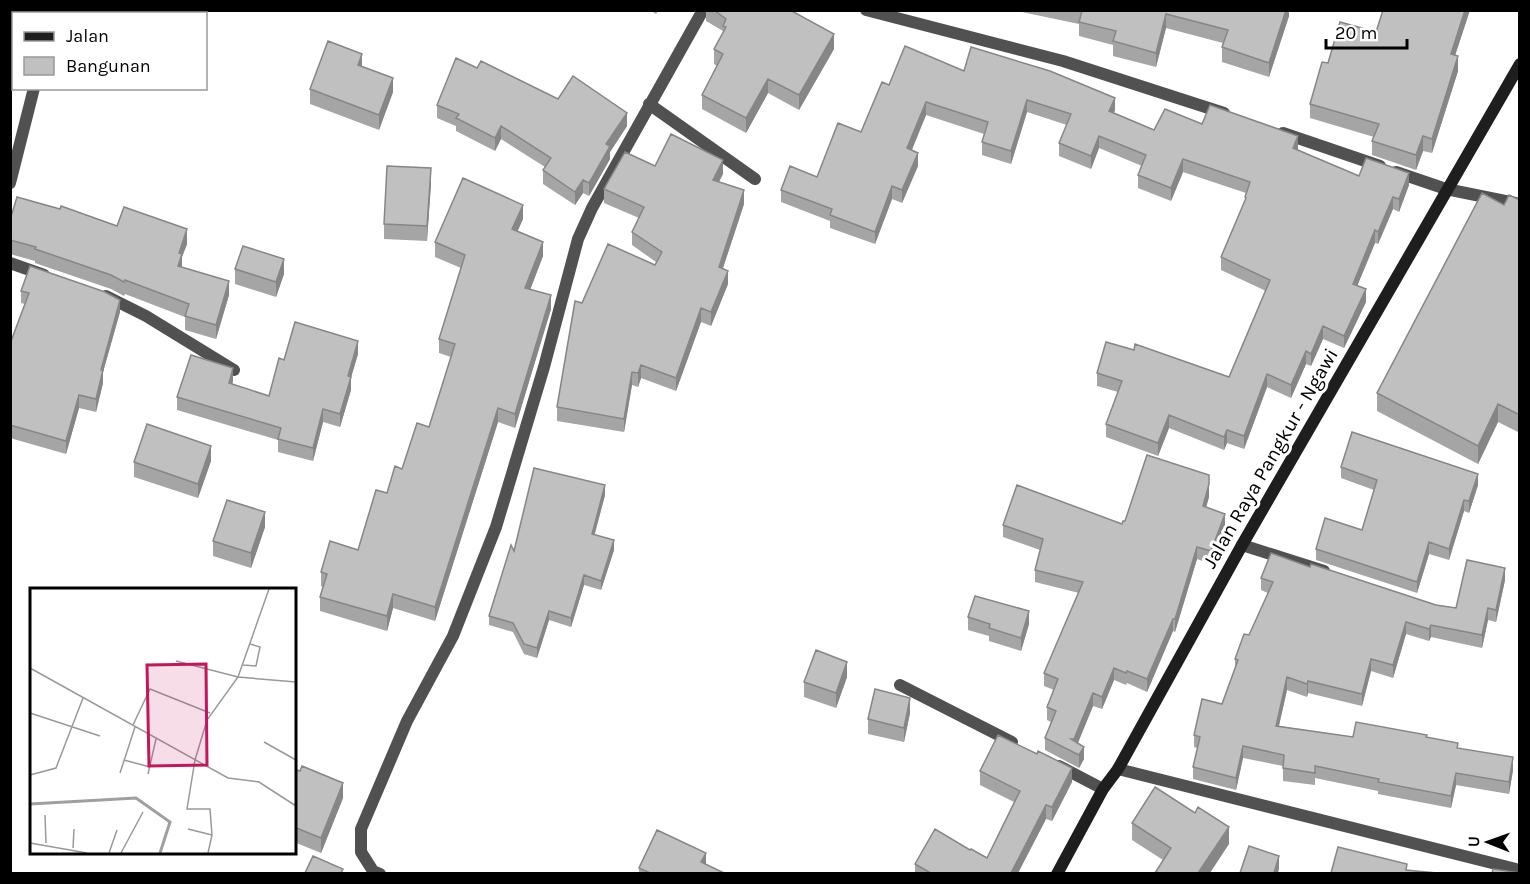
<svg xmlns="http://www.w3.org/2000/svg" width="1530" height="884" font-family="Karla,sans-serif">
  <rect width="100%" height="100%" fill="#fff"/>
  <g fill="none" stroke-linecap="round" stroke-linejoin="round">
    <path stroke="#515151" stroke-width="12" d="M866 10 1063 61 1224 113
      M53 14 54 10
      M649 104 755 179
      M1283 133 1380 166
      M1396 172 1446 189 1520 204
      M10 183 34 88
      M10 263 44 275
      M106 296 146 316 234 370
      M1242 545 1324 571
      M900 685 1012 742
      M1059 766 1103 789
      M1118 769 1520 870
      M380 874 373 871 361 852V829L407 721 453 636 496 527 544 367 578 239 592 208 703 10"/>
    <path stroke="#1e1e1e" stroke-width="12" d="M1057 874 1103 789 1118 769 1242 545 1520 64"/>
  </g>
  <path fill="#a5a5a5" d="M650 10H659L656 14Z
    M706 10H790L834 49 799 110 768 93 746 133 702 109V95L717 66 714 64V49L723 33V31L706 21Z
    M1013 10H1289V16L1269 77 1222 62V47L1223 43 1166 28 1156 67 1113 56V45L1079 36V24Z
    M1383 10H1470L1455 55 1458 71 1432 153 1423 151 1416 170 1372 155V141L1374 137 1310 118V104L1328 63 1376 32Z
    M362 66 393 92 379 130 310 104V89Z
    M477 68 627 126 610 152V159L589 196 583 193 575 205 543 184V170L545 167 501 139 495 151 456 131V126L437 118V105Z
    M964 71 1115 110 1114 113 1154 130 1202 124 1298 149 1297 150 1359 176 1409 185 1399 212 1393 209 1378 244 1375 243 1357 286 1366 302 1344 348 1323 339 1311 366 1306 364 1291 398 1267 387 1244 449 1227 443 1224 450 1169 428 1158 456 1106 437V424L1118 392 1097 386V373L1134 350 1229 377 1266 291 1221 270V257L1245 201 1246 193 1183 172 1171 201 1138 188V175L1142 166 1099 148 1091 169 1059 156V143L1067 125 1027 112 1011 164 982 155V142L984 134 926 115 912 150 918 166 902 203 892 199 875 244 830 228V221L781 202V190L817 177 861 132 889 85Z
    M655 166 723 174 718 182 744 204 723 268 728 284 711 326 701 322 676 391 641 378 638 387 632 385 624 432 557 421V407L582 303 655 265 656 262 632 245V232L639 218 604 203V189Z
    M431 183 427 241 384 239V224Z
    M1520 200V433L1498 422 1478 464 1377 411V393L1504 205Z
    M523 219 517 231 543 256 530 290 551 309 515 428 498 422 435 621 393 608 387 631 320 611V597L323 587 321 586V572L358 550 387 493 429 427 451 357 439 353V339L461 268 435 257V242Z
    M10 220 117 226 187 244 182 257V267L229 295 216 339 185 330V317L125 294 124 296 111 289 35 263V261L10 254Z
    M235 269 284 274 276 297 235 284Z
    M21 291 120 312 103 372V383L96 412 79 408 66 454 10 438V344L25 304 21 303Z
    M358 354 351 377V390L340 427 323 422 313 461 278 452V440L177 410V397L233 381 232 384 269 396 284 360Z
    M211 461 198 498 134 477V462Z
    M1341 467 1478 485 1469 513 1464 511 1449 560 1429 554 1417 593 1316 560V549L1362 530 1374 490 1341 478Z
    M605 495 595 534 614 550 601 590 584 585 571 627 549 620 537 658 524 654 513 632 489 625V616L514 551Z
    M1209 497 1206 507 1225 527 1211 564 1197 559 1175 632 1173 631 1147 692 1127 683 1126 685 1114 680 1102 709 1093 706 1078 743 1084 759 1079 768 1045 750V738L1051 722 1047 720V707L1054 690 1044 686V673L1079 593 1035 582V570L1040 550 1003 537V525L1122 524 1125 521Z
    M265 527 251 568 213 556V541Z
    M1310 567 1436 605 1456 608 1505 580 1496 622 1488 620 1482 648 1431 637 1429 641 1406 634 1393 678 1371 671 1362 706 1308 693 1307 697 1287 690 1279 726 1353 737H1427L1458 748 1513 770 1509 794 1456 785 1451 808 1378 794V791L1315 778V785L1283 781V766L1243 758 1236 790 1193 779V767L1197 748 1194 747V735L1222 704 1235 669V659L1249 635 1268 593 1261 590V578Z
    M968 617 1029 624 1021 651 989 641V636L968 630Z
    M847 677 836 708 804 697V682Z
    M910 713 904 742 868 734V719Z
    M294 769 343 798 321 853 294 842Z
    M980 771 1072 782 1052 821 1046 819 1018 873H915V864L970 850 987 858 1014 802 980 785Z
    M1132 823 1229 844 1163 860 1132 840Z
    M706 864 724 873H639V868Z"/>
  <path fill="#868686" d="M193 10H198L197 14H192Z
    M1286 10H1289V16L1269 77V63Z
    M1465 10H1470L1451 68V54Z
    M1166 14V28L1156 67V53Z
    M14 17V31L11 56V41Z
    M834 34V49L799 110V95Z
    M14 51V66L10 83V68Z
    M362 54V69L358 65Z
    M1458 56V71L1432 153V139Z
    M393 78V92L379 130V115Z
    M768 79V93L746 133V118Z
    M1115 98V110L1109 123V111Z
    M1027 100V112L1011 164V151Z
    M926 102V115L907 161V148Z
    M627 113V126L610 152V159L589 196V183L606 144Z
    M501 126V139L495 151V138Z
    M1099 136V148L1091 169V156Z
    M1298 136V149L1293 161V148Z
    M1423 136V151L1416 170V155Z
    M918 153V166L902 203V190Z
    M1183 159V172L1171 201V188Z
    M723 160V174L713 194V180Z
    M431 168V183L427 241V226Z
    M1409 173V185L1399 212V199Z
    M583 180V193L575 205V192Z
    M892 186V199L875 244V232Z
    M744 190V204L719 280V267Z
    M1393 197V209L1378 244V232Z
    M523 205V219L512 244V229Z
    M187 229V244L182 257V268L178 280 179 253Z
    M1375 230V243L1353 296V284Z
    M543 242V256L525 303V288Z
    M284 259V274L276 297V282Z
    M728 271V284L711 326V312Z
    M229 281V295L216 339V325Z
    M1366 289V302L1344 348V336Z
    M551 295V309L515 428V414Z
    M120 300V312L103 372V383L96 412V399L101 370Z
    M701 308V322L676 391V378Z
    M1323 326V339L1311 366V354Z
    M358 341V354L348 388V376Z
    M1306 351V364L1291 398V385Z
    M641 365V378L638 387V373Z
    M233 368V381L229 396V383Z
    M632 372V385L624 432V419Z
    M1267 374V387L1244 449V436Z
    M351 377V390L340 427V414Z
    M79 395V408L66 454V441Z
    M1498 404V422L1478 464V446Z
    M498 408V422L435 621V607Z
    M323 409V422L313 461V448Z
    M1169 415V428L1158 456V443Z
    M1227 430V443L1224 450V437Z
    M211 446V461L198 498V484Z
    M1478 474V485L1469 513V501Z
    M1209 484V497L1203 518V506Z
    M605 485V495L592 543V534Z
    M1464 500V511L1449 560V549Z
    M265 512V527L251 568V553Z
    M1225 514V527L1211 564V551Z
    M614 540V550L601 590V581Z
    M1429 542V554L1417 593V582Z
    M1197 547V559L1175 632V619Z
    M1505 568V580L1496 622V610Z
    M584 575V585L571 627V618Z
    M393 594V608L387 631V616Z
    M1488 608V620L1482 648V635Z
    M549 611V620L537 658V648Z
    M1029 611V624L1021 651V638Z
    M1173 619V631L1147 692V679Z
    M1406 622V634L1393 678V665Z
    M1431 625V637L1429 641V629Z
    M1371 659V671L1362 706V694Z
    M847 662V677L836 708V693Z
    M1114 668V680L1102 709V697Z
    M1287 677V690L1276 738V726Z
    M1308 681V693L1307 697V684Z
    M1093 693V706L1074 752V739Z
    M910 698V713L904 742V728Z
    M1243 746V758L1236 790V778Z
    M1084 747V759L1079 768V755Z
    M1513 757V770L1509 794V782Z
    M1072 768V782L1052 821V807Z
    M1456 773V785L1451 808V796Z
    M343 783V798L321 853V838Z
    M1046 805V819L1018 873H1011Z
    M1229 827V844L1210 873H1198Z
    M706 853V867L701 862Z
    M1279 856V869L1278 873H1274Z"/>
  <path fill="#c0c0c0" stroke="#868686" stroke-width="1.5" d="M10 10H14L11 41 14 42V51L10 68Z
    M132 10H193L192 14H131Z
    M714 10H790L834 34 799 95 768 79 746 118 702 95 723 54 714 49 726 27 723 26 726 19Z
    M1081 10H1286L1269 63 1222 47 1228 30 1166 14 1156 53 1113 41 1116 31 1079 22 1082 11Z
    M1383 10H1465L1451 54 1458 56 1432 139 1423 136 1416 155 1372 141 1379 124 1310 104 1322 62 1328 63 1340 22 1376 32Z
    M328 41 362 54 358 65 393 78 379 115 310 89Z
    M905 46 964 71 971 47 1050 71 1115 98 1109 111 1154 130 1165 109 1202 124 1210 105 1298 136 1293 148 1359 176 1366 158 1409 173 1399 199 1393 197 1378 232 1375 230 1353 284 1366 289 1344 336 1323 326 1311 354 1306 351 1291 385 1267 374 1244 436 1227 430 1224 437 1169 415 1158 443 1106 424 1122 381 1097 373 1106 342 1134 350 1135 344 1229 377 1270 280 1221 257 1246 198 1245 197 1250 182 1183 159 1171 188 1138 175 1146 155 1099 136 1091 156 1059 143 1071 114 1027 100 1011 151 982 142 988 122 926 102 907 148 918 153 902 190 892 186 875 232 830 215 832 209 781 190 790 166 817 177 838 123 861 132 882 82 889 85Z
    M456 58 477 68 481 61 558 99 573 76 627 113 606 144 610 146 589 183 583 180 575 192 543 170 551 158 501 126 495 138 456 118 459 114 437 105Z
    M671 134 723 160 713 180 744 190 719 267 728 271 711 312 701 308 676 378 641 365 638 373 632 372 624 419 557 407 575 301 582 303 608 244 655 265 662 252 632 232 644 207 604 189 625 152 655 166Z
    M387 166 431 168 427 226 384 224Z
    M463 178 523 205 512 229 543 242 525 288 551 295 515 414 498 408 435 607 393 594 387 616 320 597 327 574 321 572 330 541 358 550 376 490 387 493 395 466 402 469 417 423 429 427 455 344 439 339 465 255 435 242Z
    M1482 193 1504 205 1509 195 1520 200V415L1498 404 1478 446 1377 393Z
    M17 197 60 209 61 206 117 226 124 207 187 229 179 253 182 254 178 266 229 281 216 325 185 316 189 304 125 280 124 282 111 275 35 249 36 247 10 240V220Z
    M243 246 284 259 276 282 235 269Z
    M30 266 105 292 120 300 101 370H103L96 399 79 395 66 441 10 425V344L29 293 21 291Z
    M295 322 358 341 348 376 351 377 340 414 323 409 313 448 278 439 281 428 177 397 191 355 233 368 229 383 269 396 279 358 284 360Z
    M147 424 211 446 198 484 134 462Z
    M1352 432 1478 474 1469 501 1464 500 1449 549 1429 542 1417 582 1316 549 1325 518 1362 530 1377 480 1341 467Z
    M1147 455 1209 475V484L1203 506 1225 514 1211 551 1197 547 1175 619H1173L1147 679 1127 671 1126 673 1114 668 1102 697 1093 693 1074 739H1071L1084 747 1079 755 1045 738 1056 711 1047 707 1058 679 1044 673 1083 582 1035 570 1043 539 1003 525 1017 485 1122 524 1123 521H1125Z
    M534 468 605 485 592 534 614 540 601 581 584 575 571 618 549 611 537 648 524 644 513 623 489 616 511 545 514 551Z
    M227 500 265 512 251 553 213 541Z
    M1271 553 1310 567 1311 564 1436 605 1456 608 1467 560 1505 568 1496 610 1488 608 1482 635 1431 625 1429 629 1406 622 1393 665 1371 659 1362 694 1308 681 1307 684 1287 677 1276 726 1353 737 1356 722 1427 735 1426 737 1458 743 1457 748 1513 757 1509 782 1456 773 1451 796 1378 782 1379 779 1315 766V773L1283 768 1284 755 1243 746 1236 778 1193 767 1200 737 1194 735 1202 699 1222 704 1238 660 1235 659 1244 634 1249 635 1273 582 1261 578Z
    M975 596 1029 611 1021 638 989 628 990 624 968 617Z
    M816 650 847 662 836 693 804 682Z
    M875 689 910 698 904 728 868 719Z
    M998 735 1037 754 1038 751 1072 768 1052 807 1046 805 1011 873H928L929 872 915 864 935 829 970 850 971 849 987 858 1020 791 980 771Z
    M302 766 343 783 321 838 294 827V769L300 771Z
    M1155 787 1195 813 1198 807 1229 827 1198 873H1155L1171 848 1132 823Z
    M657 830 706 853 701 862 724 873H650L639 868Z
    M1249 846 1279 856 1274 873H1240Z
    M1338 847 1407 864 1406 870 1437 873H1331Z
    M313 856 343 869 341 873H305Z
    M1493 869 1520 873H1492Z"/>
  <g text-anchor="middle" stroke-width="6" stroke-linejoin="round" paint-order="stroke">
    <g font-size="20" fill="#000" stroke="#fff">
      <text transform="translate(1270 458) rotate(-60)" y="7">Jalan Raya Pangkur - Ngawi</text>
    </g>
  </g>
  <g transform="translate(30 588)">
    <rect width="266" height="266" fill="#fff"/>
    <path fill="none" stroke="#9f9f9f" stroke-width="3" d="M0 216 106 210 140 234 130 265"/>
    <path fill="none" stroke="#999" stroke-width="1.5" d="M146 73 208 89 266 94M213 77 226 78 230 59 220 56M0 80 198 190 229 194 266 218M0 125 70 148M103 137 120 101 180 125M234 154 266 172M94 172 120 179M90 185 105 139M118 186 126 151M0 187 26 180 53 110M15 227 16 255M158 241 182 247M0 255 57 265M43 260 44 241M79 265 87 242M91 265 113 224M178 265 182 247 180 221H157L165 172 177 132 208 89 239 1"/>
    <path fill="#c2185b" fill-opacity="0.15" stroke="#c2185b" stroke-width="3" d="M176 76 177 177 119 178 117 77Z"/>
    <rect width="266" height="266" fill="none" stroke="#000" stroke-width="3"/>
  </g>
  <rect width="1530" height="884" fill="none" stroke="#000000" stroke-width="24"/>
  <rect x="12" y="12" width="195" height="78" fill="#ffffff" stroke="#999999" stroke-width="1.5"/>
  <rect x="24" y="32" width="30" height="9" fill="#1e1e1e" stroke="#999999" stroke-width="1.5"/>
  <text x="66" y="42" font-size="18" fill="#000000">Jalan</text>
  <rect x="24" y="57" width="30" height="18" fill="#c0c0c0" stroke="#999999" stroke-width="1.5"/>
  <text x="66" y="72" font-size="18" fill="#000000">Bangunan</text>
  <g transform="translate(1488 842) rotate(271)" stroke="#ffffff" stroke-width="4.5" paint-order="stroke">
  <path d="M0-4.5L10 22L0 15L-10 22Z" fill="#000000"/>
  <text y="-9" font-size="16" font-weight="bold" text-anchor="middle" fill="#000000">U</text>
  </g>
  <path d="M1326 39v9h81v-9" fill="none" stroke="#000000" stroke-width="3"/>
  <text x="1335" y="39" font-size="18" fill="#000000" stroke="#ffffff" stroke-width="4.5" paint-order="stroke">20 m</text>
</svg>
